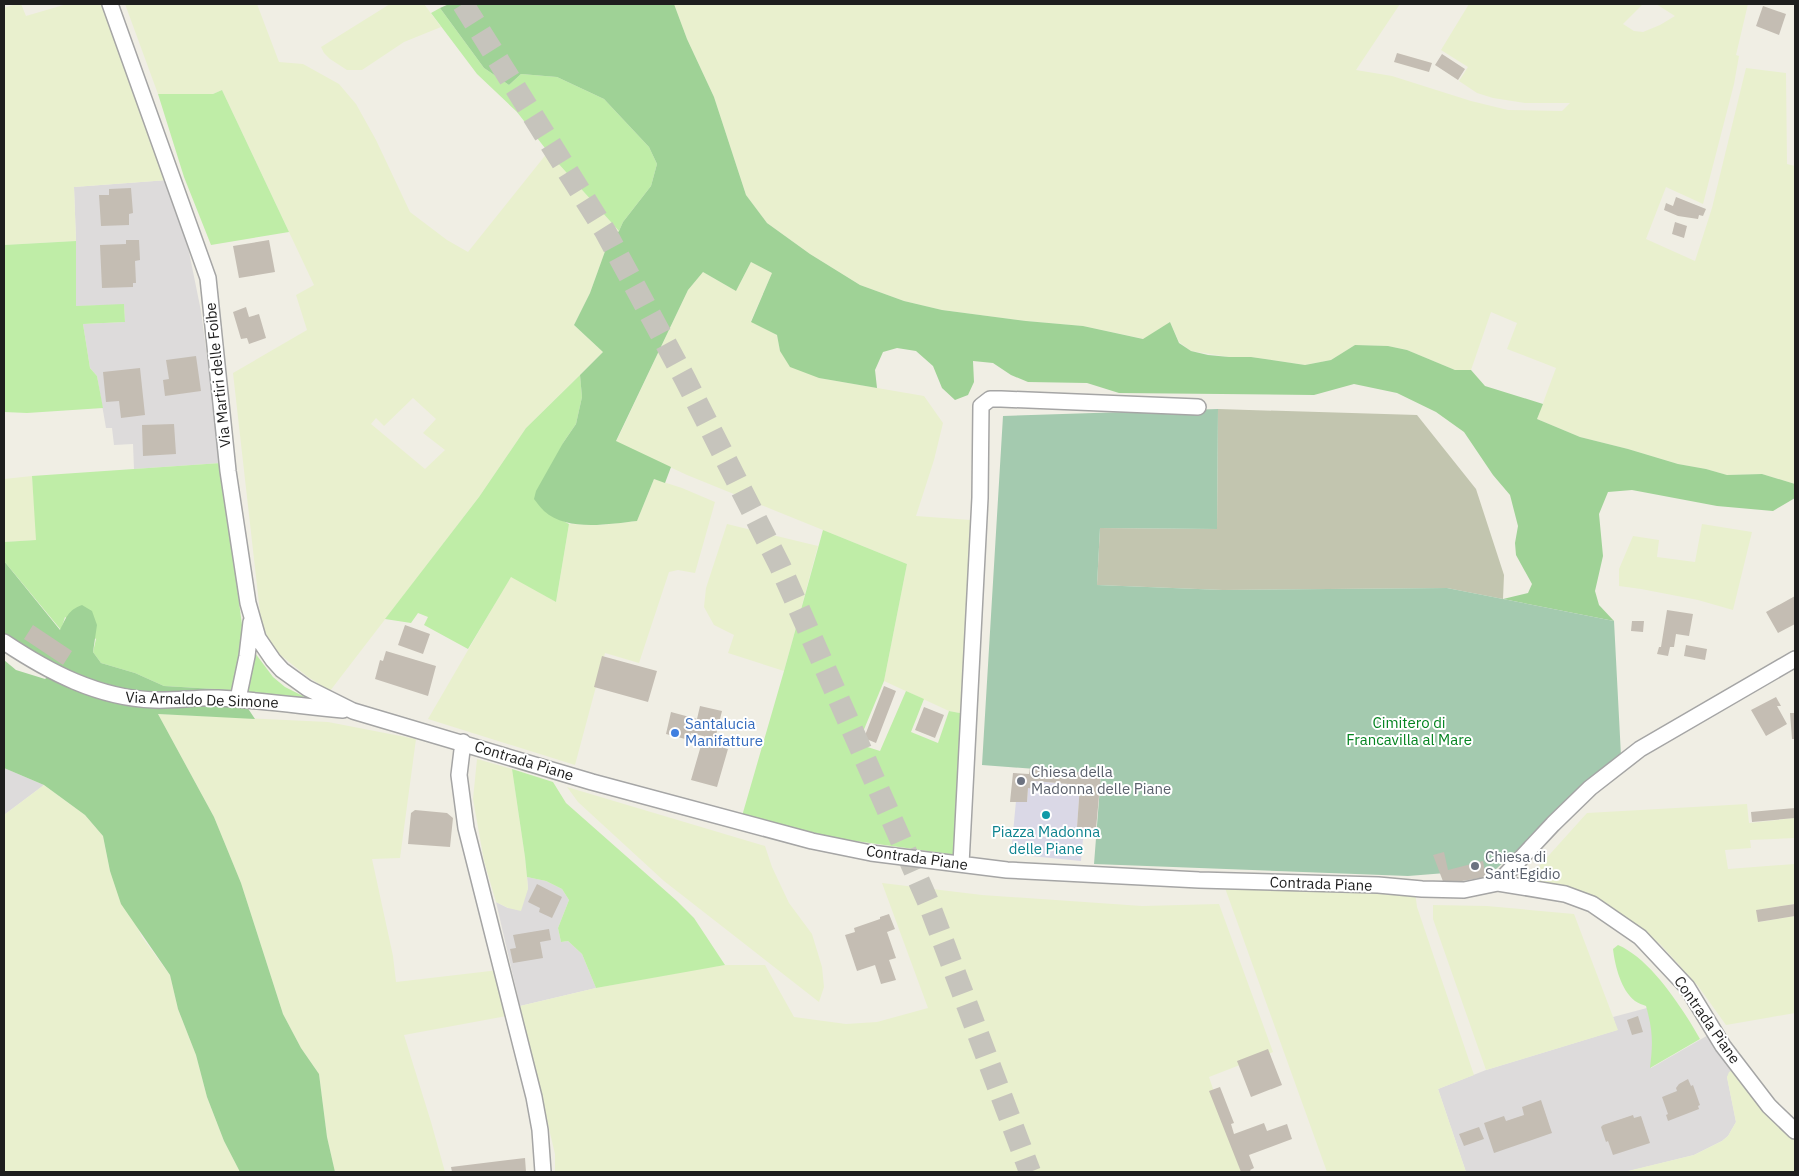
<svg xmlns="http://www.w3.org/2000/svg" width="1799" height="1176" font-family="'IBM Plex Sans',sans-serif">
  <rect width="100%" height="100%" fill="#f0eee4"/>
  <path fill="#dddbdb" d="M168 180 189 252 201 311 221 463 134 469 133 444 114 445 112 428H106L97 376 90 368 83 324 125 322 124 305 76 306V241L74 187Z
    M4 768 44 785 4 815Z
    M527 877 546 881 562 889 569 900 558 928 561 942 568 941 582 954 596 988 520 1006 496 902 508 908 528 889Z
    M1647 1008 1651 1022 1653 1042 1651 1068 1710 1034 1735 1069 1727 1077 1736 1122 1728 1136 1722 1141 1694 1155 1629 1171V1172H1466L1438 1089 1486 1070 1617 1030 1613 1017Z"/>
  <path fill="#c2c5af" d="M1218 409 1417 415 1476 489 1504 575 1503 599 1447 588 1223 590 1097 585 1100 528 1217 529Z"/>
  <path fill="#e9f0ce" fill-rule="evenodd" d="M16 4H21L26 16 67 4H104L168 180 74 187 76 241 4 245V8Z
    M125 4H257L279 62 303 64 339 84 356 104 376 140 410 212 447 240 468 252 548 152 619 231 608 243 590 293 574 325 603 352 526 428 479 497 330 691 308 677 279 654 268 639 261 621 233 373 307 330 296 295 314 285 222 90 213 94H158ZM413 398 436 419 423 433 445 450 425 469 371 424 376 418 384 426Z
    M390 4H424L441 27 404 42 362 70H347L330 59 324 53 321 47Z
    M674 4H1400L1356 70 1392 76 1471 101 1508 110 1562 111 1570 103H1525L1493 98 1477 93 1459 81 1468 67 1441 50 1469 4H1643L1623 24 1634 31 1643 32 1660 25 1675 16 1656 4H1748L1736 55 1739 56 1734 84 1703 204 1666 187 1646 239 1695 261 1712 208 1746 68 1786 73 1787 164 1795 166V484L1762 474 1727 475 1706 469 1678 464 1628 449 1580 437 1537 419 1556 368 1507 349 1517 323 1491 312 1471 370H1455L1407 350 1388 346 1355 345 1331 360 1305 365 1251 357H1229L1191 351 1179 342 1170 322 1144 339 1083 326 1026 321 942 310 904 301 860 285 810 254 767 223 746 195 714 97 687 39Z
    M751 262 772 273 751 321 777 335 780 351 819 378 924 396 943 423 934 460 916 516 971 520 965 714 949 711 884 681 907 564 687 475 616 442 688 290 703 272 736 291Z
    M32 476 37 540 4 542V479Z
    M654 479 682 488 715 502 695 573 678 570 669 572 639 663 605 653 575 765 428 719 511 576 556 602 569 524 600 525 637 521Z
    M727 524 818 546 784 671 728 653 734 635 714 625 704 607 706 588Z
    M1702 524 1752 532 1733 610 1698 600 1641 589 1619 586V569L1633 536 1659 540 1657 557 1695 562Z
    M158 714 328 722 416 739 400 858 372 859 393 956 396 982 499 970 512 1015 404 1035 431 1122 445 1172H335L327 1137 319 1074 301 1048 283 1014 241 883 214 817Z
    M477 759 512 769 525 857 527 877 528 889 521 911 508 908 496 902 484 861 473 799Z
    M44 785 85 815 103 836 110 871 142 937 170 975 178 1009 196 1055 207 1097 224 1141 240 1172H4V815Z
    M567 787 765 846 772 867 789 903 812 934 822 967 824 987 819 1002 664 881 578 802Z
    M1747 804 1749 823 1795 818V838L1750 840 1751 848 1725 850 1728 869 1795 864V904L1757 910 1759 922 1795 916V1013L1726 1025 1698 986 1660 944 1631 921 1614 909 1584 893 1540 883 1532 874 1587 813Z
    M882 883 982 895 1142 906 1219 904 1273 1052 1209 1077 1241 1172H555V1154L520 1006 596 988 693 970 725 965H765L794 1017 846 1024 877 1022 928 1008Z
    M1225 888 1415 892 1417 907 1474 1075 1438 1089 1466 1172H1327Z
    M1433 905 1487 906 1574 914 1618 1030 1486 1070 1433 919Z
    M1735 1069 1795 1135V1172H1629L1628 1171 1694 1155 1722 1141 1728 1136 1736 1122 1727 1077 1729 1072Z"/>
  <path fill="#bfeda7" d="M440 8 484 68 509 85 521 74 557 77 604 99 649 147 657 164 651 186 623 222 619 231 548 152 517 112 477 74 431 13Z
    M222 90 289 232 211 245 184 177 158 94H213Z
    M76 241V306L124 304 125 322 83 324 90 368 97 376 103 408 27 413 4 412V245Z
    M580 375 582 397 576 424 563 443 546 512 569 524 556 602 511 577 468 649 424 625 428 617 418 613 411 623 385 619 479 497 526 428Z
    M221 463 242 625 239 663 232 690 164 686 135 673 101 663 93 652 96 639 65 617 61 630 4 561V542L36 540 32 476Z
    M823 530 907 564 884 681 858 744 880 751 906 691 924 699 911 732 938 743 949 711 965 714 957 855 841 839 742 816 784 671Z
    M255 653 273 677 285 687 305 697V699L247 694 249 675Z
    M512 769 553 782 566 803 677 901 694 918 725 965 596 988 582 954 568 941 561 942 558 928 569 900 562 889 546 881 527 877 525 857Z
    M1618 945C1651 959 1683 1009 1700 1039L1650 1068C1653 1043 1653 1031 1646 1006 1643 1005 1638 1003 1635 1001 1621 990 1615 966 1613 949Z"/>
  <path fill="#9fd296" d="M449 4H674L687 39 714 97 746 195 767 223 810 254 860 285 904 301 942 310 1026 321 1083 326 1143 339 1170 322 1179 343 1191 351 1208 355 1229 357H1251L1305 365 1331 360 1355 345 1388 346 1407 350 1455 370H1471L1485 386 1543 404 1537 419 1580 437 1628 449 1678 464 1706 469 1727 475 1762 474 1795 484V498L1773 511 1717 506 1632 490 1608 492 1599 514 1603 556 1595 591 1599 605 1614 621 1503 599 1528 593 1532 584 1516 555 1515 543 1518 526 1510 495 1493 475 1464 432 1436 412 1397 393 1354 384 1314 395 1119 393 1087 383 1028 382 1011 375 993 363 973 361 974 382 968 395 955 400 942 388 933 366 916 351 897 348 883 352 875 370 877 388 819 378 790 367 780 351 777 335 751 322 772 273 751 262 736 291 703 272 688 290 616 441 671 467 665 483 654 479 637 521C609 524 567 532 544 511 541 508 537 503 534 499L536 491 563 443 576 424 582 397 580 375 603 352 574 325 590 293 608 243 619 231 623 222 651 186 657 164 649 147 604 99 557 77 521 74 509 85 484 68 440 8Z
    M4 561 60 630C66 618 68 610 82 605L92 611 97 625 93 652 101 663 135 673 164 686 232 690 245 704 255 719 158 714 214 817 241 883 283 1014 301 1048 319 1074 327 1137 335 1172H240L224 1141 207 1097 196 1055 178 1009 170 975 121 904 110 871 103 836 85 815 44 785 4 768V660L16 670 45 679 53 673 4 637Z"/>
  <path fill="#a4caaf" d="M1218 409 1217 529 1100 528 1097 585 1223 590 1447 588 1614 621 1621 756 1496 869 1408 876 1094 864 1101 774 982 765 1003 416Z"/>
  <path fill="#dad8e6" d="M1035 781 1080 785 1077 827 1084 828 1081 861 1011 854 1016 801 1027 802 1028 788H1035Z"/>
  <path fill="#c4bdb3" d="M1763 6 1786 14 1779 35 1756 26Z
    M1397 53 1432 63 1429 72 1394 62Z
    M1442 54 1465 69 1458 80 1435 65Z
    M131 188 133 213 129 214V225L101 226 99 195H109V189Z
    M1676 197 1706 209 1703 216 1699 215 1698 219 1678 216 1664 210 1666 203 1673 206Z
    M1675 222 1687 226 1684 238 1672 234Z
    M126 240H139L140 260 135 261 136 283H133V287L102 288 100 245 126 244Z
    M269 240 275 272 239 278 233 246Z
    M246 307 249 317 259 314 266 338 249 344 247 338 241 339 233 312Z
    M196 356 201 391 165 396 163 380 169 379 166 360Z
    M140 368 145 415 121 418 119 401 106 402 103 372Z
    M174 424 176 454 143 456 142 425Z
    M1795 596V624L1778 633 1766 612Z
    M1667 610 1693 614 1689 636 1676 634 1674 647H1670L1668 656 1657 654 1659 647H1661Z
    M1632 621H1644L1643 632 1631 631Z
    M33 625 72 651 63 665 24 639Z
    M405 625 430 634 423 654 398 645Z
    M1686 645 1707 649 1705 660 1684 656Z
    M386 651 436 666 428 696 375 679 380 660 383 661Z
    M602 656 657 671 648 702 594 687Z
    M884 686 896 691 876 743 864 738Z
    M1776 697 1781 706H1777L1787 724 1766 736 1751 710Z
    M700 706 722 711 715 739 691 733 689 740 666 734 671 712 697 719Z
    M924 707 944 715 935 738 915 730Z
    M1790 713H1795V739H1792Z
    M702 742 728 749 717 787 691 780Z
    M1030 768 1101 774 1096 829 1077 827 1080 785 1035 781V789L1028 788 1027 802H1010L1013 773 1029 774Z
    M1795 808V818L1752 822 1751 812Z
    M415 810 447 813 453 818 450 847 408 844 411 813Z
    M1444 852 1448 870 1483 861 1486 877 1444 884 1433 855Z
    M537 884 562 897 552 918 539 912 540 908 528 902Z
    M1795 904V916L1758 922 1756 910Z
    M889 914 895 929 887 932 896 958 889 960 896 980 881 984 875 965 857 971 845 935 855 932 854 928 880 919V917Z
    M549 929 551 940 540 942 543 958 513 963 510 949 516 948 513 935Z
    M1638 1016 1643 1032 1632 1035 1627 1020Z
    M1268 1049 1282 1085 1251 1097 1237 1061Z
    M1688 1079 1691 1086 1693 1085 1700 1105 1698 1106 1699 1109 1668 1121 1666 1115 1668 1114 1662 1097 1677 1091 1676 1088 1679 1084Z
    M1220 1087 1234 1123 1231 1124 1234 1134 1264 1123 1267 1131 1287 1124 1292 1139 1249 1155 1254 1168 1250 1170 1251 1172H1241L1209 1091Z
    M1541 1100 1552 1133 1494 1153 1484 1123 1504 1116 1506 1121 1524 1115 1522 1107Z
    M1633 1115 1634 1118 1641 1116 1650 1143 1613 1155 1608 1141 1606 1142 1601 1127 1603 1125Z
    M1479 1127 1484 1139 1464 1146 1459 1134Z
    M525 1158 526 1172H452L451 1167Z"/>
  <g fill="none" stroke-linecap="round" stroke-linejoin="round">
    <path stroke="#c6c4bc" stroke-width="22" stroke-dasharray="22 11" stroke-linecap="butt" d="M463 4 605 231 685 379 780 566 929 904 1030 1172"/>
    <defs>
      <path id="minor" d="M110 4 208 278 228 471 248 603 258 638 273 660 282 670 307 688 353 711 592 782 812 841 871 853 1007 870 1199 880 1378 885 1422 889 1464 890 1498 883 1565 894 1592 904 1640 937 1687 987 1723 1046 1769 1106 1795 1131
        M4 642C49 672 98 698 154 700 175 701 197 697 218 698 260 700 301 706 343 710
        M238 699 247 656 251 622
        M463 742 459 775 466 828 534 1097 540 1130 543 1172
        M961 864 980 498 981 406 990 399H1001L1198 407
        M1498 883 1553 824 1590 788 1640 749 1795 659"/>
    </defs>
    <use href="#minor" stroke="#a5a5a5" stroke-width="18"/>
    <use href="#minor" stroke="#fff" stroke-width="15"/>
  </g>
  <circle fill="#3f7fe0" stroke="#fff" stroke-width="2" cx="675" cy="733" r="5"/>
  <g fill="#6b7280" stroke="#fff" stroke-width="2">
    <circle cx="1021" cy="781" r="5"/>
    <circle cx="1475" cy="866" r="5"/>
  </g>
  <circle fill="#0f9aa8" stroke="#fff" stroke-width="2" cx="1046" cy="815" r="5"/>
  <g text-anchor="middle" stroke-width="4" stroke-linejoin="round" paint-order="stroke">
    <g font-size="15" fill="#1e1e1e" stroke="#fff">
      <text transform="translate(218 375) rotate(-96)" y="5">Via Martiri delle Foibe</text>
      <text transform="translate(202 700) rotate(2)" y="5">Via Arnaldo De Simone</text>
      <text transform="translate(524 761) rotate(17)" y="5">Contrada Piane</text>
      <text transform="translate(917 858) rotate(8)" y="5">Contrada Piane</text>
      <text transform="translate(1321 884) rotate(2)" y="5">Contrada Piane</text>
      <text transform="translate(1707 1020) rotate(55)" y="5">Contrada Piane</text>
    </g>
    <g font-size="15" fill="#058421" stroke="#fff">
      <text x="1409" y="728">Cimitero di<tspan x="1409" dy="17">Francavilla al Mare</tspan></text>
    </g>
    <g font-size="15" fill="#366cbe" stroke="#fff" text-anchor="start">
      <text x="685" y="729">Santalucia<tspan x="685" dy="17">Manifatture</tspan></text>
    </g>
    <g font-size="15" fill="#5b616d" stroke="#fff" text-anchor="start">
      <text x="1031" y="777">Chiesa della<tspan x="1031" dy="17">Madonna delle Piane</tspan></text>
      <text x="1485" y="862">Chiesa di<tspan x="1485" dy="17">Sant'Egidio</tspan></text>
    </g>
    <g font-size="15" fill="#0d838f" stroke="#fff">
      <text x="1046" y="837">Piazza Madonna<tspan x="1046" dy="17">delle Piane</tspan></text>
    </g>
  </g>
  <rect width="1799" height="1176" fill="none" stroke="#1e1e1e" stroke-width="10"/>
</svg>
